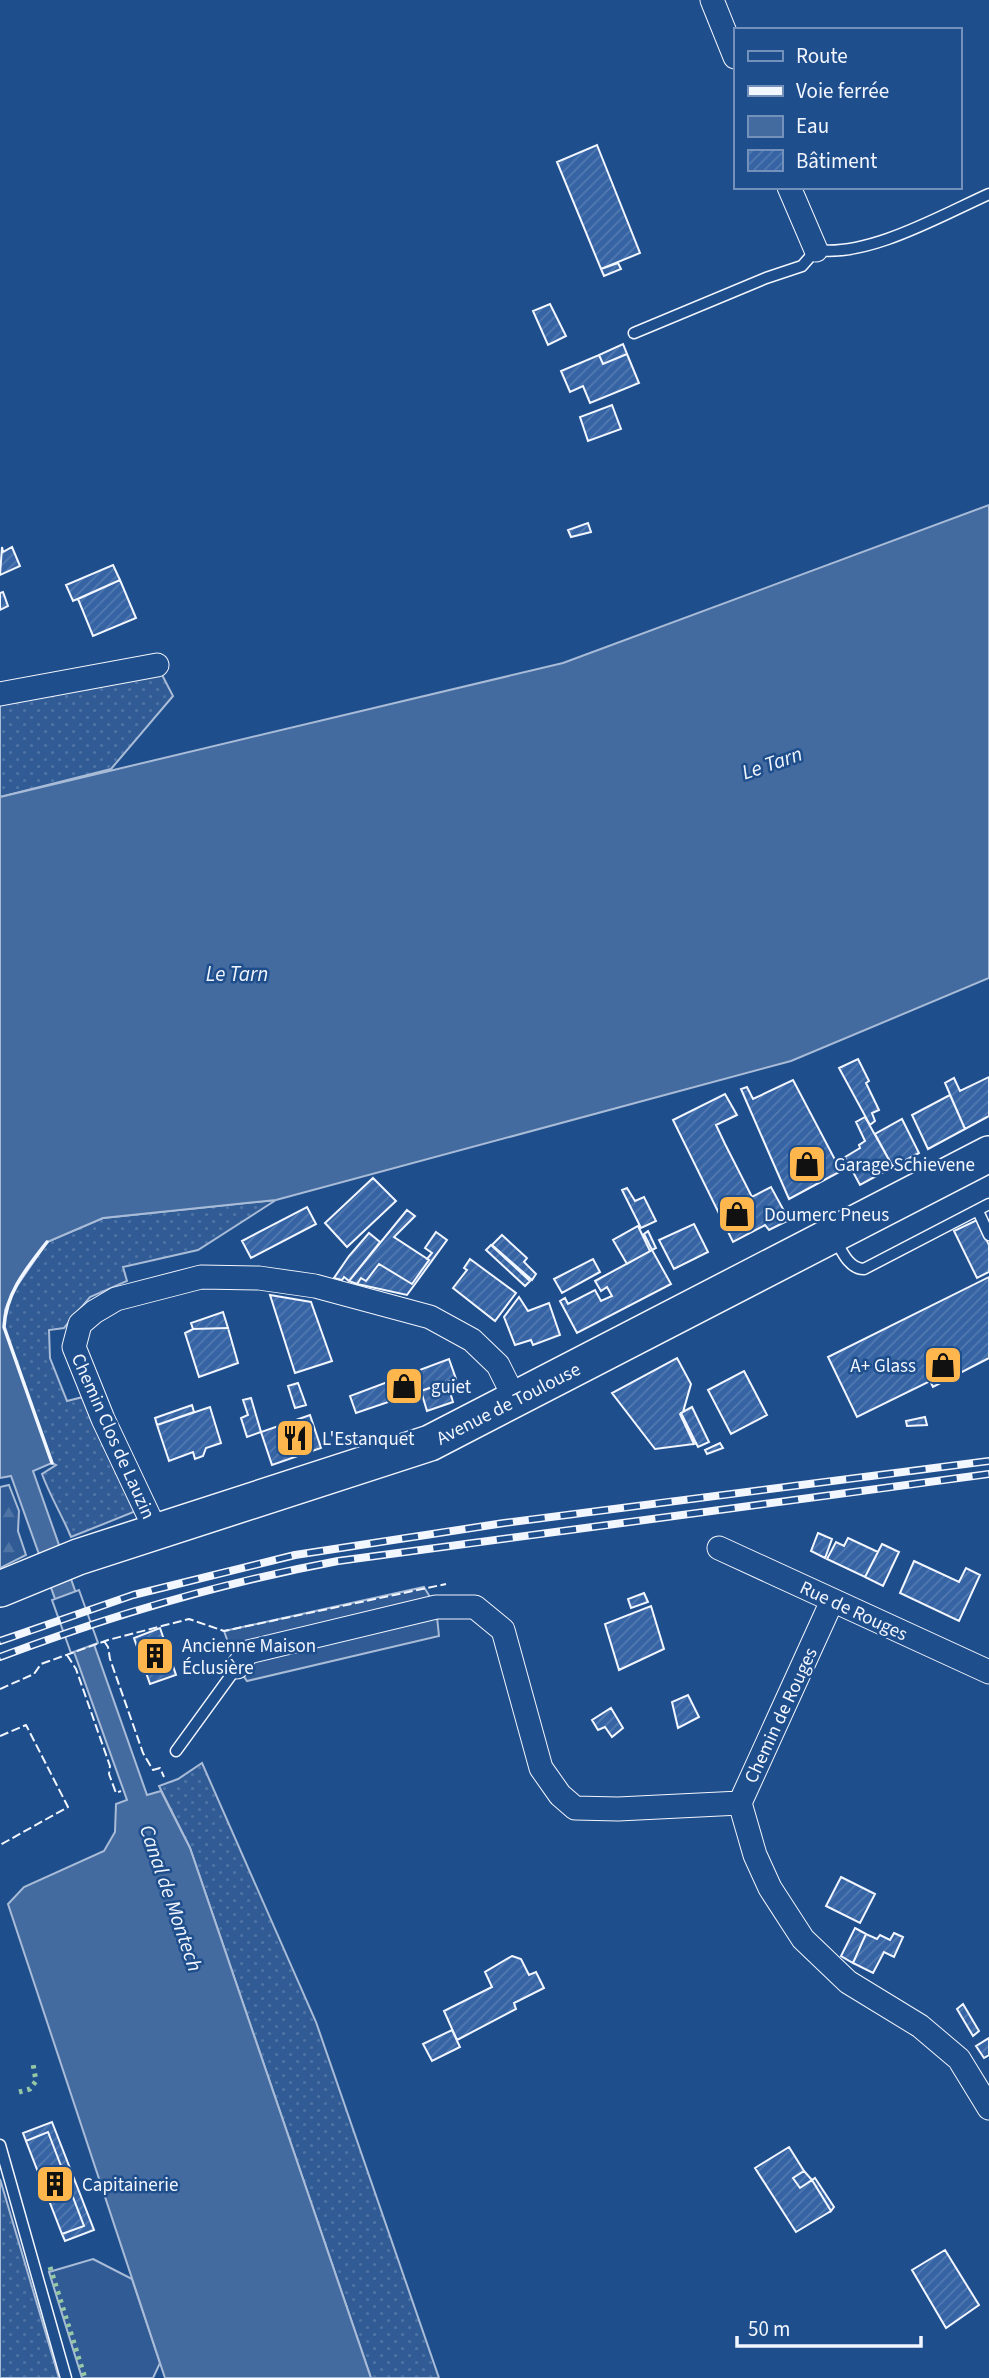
<svg xmlns="http://www.w3.org/2000/svg" width="989" height="2378" font-family="'Source Sans 3',sans-serif">
  <defs>
    <pattern id="grass-dots" width="8" height="8" patternUnits="userSpaceOnUse" patternTransform="scale(1.75)"><rect width="8" height="8" fill="#305b95"/><path d="M2 2h.1M6 6h.1" fill="none" stroke="#4e73a5" stroke-width="1.8" stroke-linecap="round"/></pattern>
    <pattern id="forest-firs" width="22" height="20" patternUnits="userSpaceOnUse" patternTransform="scale(1.75)"><rect width="22" height="20" fill="#305b95"/><path d="M5 1l3.5 6h-7zM16 11l3.5 6h-7z" fill="#4e73a5"/></pattern>
    <pattern id="building-hatch" width="6" height="6" patternUnits="userSpaceOnUse" patternTransform="scale(1.75)"><rect width="6" height="6" fill="#3563a3"/><path d="M-1 1l2-2M0 6l6-6M5 7l2-2" fill="none" stroke="#537ab1"/></pattern>
  </defs>
  <rect width="100%" height="100%" fill="#1f4e8c"/>
  <path fill="url(#grass-dots)" stroke="#a8bbd7" stroke-width="2" d="M157 665 173 696 111 769 0 797V694Z
    M276 1200 198 1250 123 1267 127 1281 90 1297 64 1328 49 1330 50 1358 67 1401 87 1396 136 1511 71 1537C62 1515 50 1496 42 1474L56 1465 52 1463 4 1327 5 1310 12 1293 47 1242 103 1218Z
    M202 1763 316 2022 439 2378H371L190 1848 159 1786 178 1779Z
    M0 2179 59 2378H0Z"/>
  <path fill="url(#forest-firs)" stroke="#a8bbd7" stroke-width="2" d="M9 1485 19 1511 18 1531 26 1555 0 1568V1487Z"/>
  <path fill="#305b95" stroke="#a8bbd7" stroke-width="2" d="M424 1587 436 1607 439 1636 247 1681 237 1667 224 1631Z
    M93 2259 132 2279 160 2363 153 2378H82L49 2272Z"/>
  <path fill="#446ba0" stroke="#a8bbd7" stroke-width="2" d="M989 505V978L791 1061 650 1099 276 1200 103 1218 47 1242 12 1293 5 1310 4 1327 52 1463 33 1471 147 1795 161 1791 190 1848 371 2378H165L8 1904 24 1887 104 1851 115 1832 116 1804 127 1800 11 1476 0 1478V797L563 663Z"/>
  <path fill="#1f4e8c" stroke="#a8bbd7" stroke-width="2" d="M79 1590 98 1643 71 1653 52 1600Z"/>
  <path fill="url(#building-hatch)" stroke="#f2f6ff" stroke-width="2" d="M597 145 640 253 601 269 557 162Z
    M618 263 621 269 604 276 601 269Z
    M550 304 566 336 548 345 533 311Z
    M623 344 627 354 603 364 599 355Z
    M627 354 639 383 590 403 583 386 570 392 561 371 599 355 603 364Z
    M612 405 621 429 588 441 580 417Z
    M588 523 591 532 571 537 568 530Z
    M2 547 3 552 12 547 20 566 0 575Z
    M113 565 120 580 73 601 66 585Z
    M120 580 136 618 93 636 78 599Z
    M3 592 8 606 0 610V593Z
    M858 1059 869 1081 866 1083 879 1110 872 1113 875 1121 870 1125 839 1068Z
    M989 1077V1116L965 1129 945 1083 954 1078 960 1091Z
    M793 1080 841 1171 789 1199 741 1089 747 1087 753 1099Z
    M725 1094 737 1115 716 1125 725 1144 752 1197 771 1187 789 1220 769 1230 765 1225 733 1242 673 1120Z
    M950 1095 965 1129 928 1149 912 1115Z
    M865 1117 893 1167 860 1185 845 1157 860 1148 859 1145 865 1141 856 1122Z
    M902 1119 919 1153 893 1167 875 1134Z
    M373 1178 396 1201 347 1247 325 1223Z
    M627 1188 635 1201 644 1197 656 1221 641 1228 622 1190Z
    M307 1207 316 1224 251 1258 242 1241Z
    M407 1210 415 1216 394 1237 429 1260 412 1284 379 1264 366 1281 361 1278 357 1284 349 1281Z
    M977 1220 989 1245V1272L977 1278 954 1231Z
    M694 1224 708 1252 674 1269 659 1240Z
    M638 1226 650 1251 627 1264 613 1240Z
    M648 1231 656 1248 652 1250 644 1234Z
    M436 1232 447 1240 407 1295 357 1284 361 1278 366 1281 379 1264 412 1284 429 1260 427 1259 432 1253 425 1248Z
    M369 1233 380 1242 349 1281 344 1277 342 1280 334 1278 349 1256Z
    M502 1235 527 1258 524 1262 536 1274 532 1280 492 1245Z
    M491 1245 530 1281 525 1286 486 1250Z
    M652 1250 671 1284 577 1333 560 1301 565 1298 568 1304 595 1290 601 1301 612 1296 607 1287 601 1291 595 1281Z
    M470 1259 516 1293 495 1321 453 1288 467 1270 464 1268Z
    M593 1259 600 1272 562 1293 554 1279Z
    M989 1277V1358L933 1387 930 1381 857 1417 828 1357Z
    M270 1295 311 1302 332 1361 295 1373Z
    M519 1297 528 1311 549 1303 560 1335 533 1345 531 1340 515 1345 504 1317Z
    M223 1312 228 1328 193 1329 191 1323Z
    M228 1328 238 1363 199 1377 185 1333 193 1329Z
    M677 1358 691 1384 683 1412 680 1414 694 1444 655 1449 612 1393Z
    M449 1359 456 1379 356 1413 350 1396Z
    M744 1371 767 1415 731 1434 708 1390Z
    M447 1382 453 1402 427 1411 421 1391Z
    M298 1383 306 1405 295 1408 288 1386Z
    M251 1398 261 1432 247 1437 241 1418 248 1415 243 1400Z
    M192 1405 194 1412 157 1425 155 1418Z
    M210 1407 221 1443 206 1448 203 1456 195 1459 193 1452 169 1461 157 1425Z
    M692 1407 709 1442 698 1447 681 1413Z
    M681 1413 696 1443H697L694 1444Z
    M310 1415 321 1448 272 1465 261 1432Z
    M925 1417 927 1425 907 1426 906 1421Z
    M720 1443 723 1448 707 1454 705 1450Z
    M818 1533 832 1539 825 1558 811 1551Z
    M848 1538 878 1552 865 1577 827 1559 836 1542 844 1546Z
    M882 1544 899 1552 883 1586 865 1577Z
    M914 1561 959 1582 966 1568 980 1575 959 1621 900 1593Z
    M644 1593 648 1602 631 1608 628 1599Z
    M651 1606 664 1649 619 1670 605 1624Z
    M160 1628 176 1675 150 1684 134 1638Z
    M688 1695 699 1717 678 1728 672 1702Z
    M611 1708 623 1728 612 1737 605 1727 598 1730 592 1720Z
    M841 1877 875 1894 860 1923 826 1906Z
    M855 1928 866 1934 853 1963 841 1956Z
    M894 1933 903 1937 894 1957 884 1952 873 1973 853 1963 866 1934 877 1939 880 1935 890 1940Z
    M512 1956 521 1959 529 1975 536 1972 544 1988 514 2003 516 2009 457 2040 444 2011 492 1987 485 1972Z
    M963 2004 979 2031 973 2036 957 2009Z
    M452 2030 460 2047 432 2061 423 2044Z
    M989 2038V2055L984 2058 976 2046Z
    M52 2122 94 2230 65 2241 62 2234 84 2226 48 2132 26 2141 23 2133Z
    M48 2132 84 2226 62 2234 26 2141Z
    M789 2147 804 2171 793 2178 800 2188 812 2180 831 2211 796 2232 755 2168Z
    M804 2171 812 2180 800 2188 793 2178Z
    M815 2178 834 2207 831 2211 812 2180Z
    M945 2250 979 2305 946 2328 912 2270Z"/>
  <g fill="none" stroke-linecap="round" stroke-linejoin="round">
    <defs>
      <path id="service" d="M634 333 766 278 802 266 816 250C869 257 940 216 989 194
        M978 1211 989 1235
        M834 1237C841 1249 848 1269 864 1269L989 1204
        M176 1751 237 1667
        M0 2145 66 2378"/>
      <path id="minor" d="M712 0 735 57
        M789 187 816 250
        M0 694 157 665
        M156 1531 103 1419 74 1347 80 1324 94 1312 116 1299 201 1277 259 1278 315 1286 430 1317 472 1340 498 1365 515 1399
        M719 1548 989 1672
        M832 1601 740 1803 755 1855 770 1888 803 1939 848 1982 920 2026 959 2059 989 2108
        M237 1667 248 1652 436 1607H475L503 1630 541 1768 560 1795 575 1808 618 1809 740 1803"/>
      <path id="primary" d="M0 1589 78 1557 430 1443 989 1154"/>
    </defs>
    <use href="#service" stroke="#f2f6ff" stroke-width="13"/>
    <use href="#minor" stroke="#f2f6ff" stroke-width="25"/>
    <use href="#primary" stroke="#f2f6ff" stroke-width="38"/>
    <use href="#service" stroke="#1f4e8c" stroke-width="10"/>
    <use href="#minor" stroke="#1f4e8c" stroke-width="23"/>
    <use href="#primary" stroke="#1f4e8c" stroke-width="35"/>
    <defs>
      <path id="rail" d="M0 1641 133 1595 295 1555 504 1523 989 1461
        M0 1657C112 1615 220 1583 338 1561L989 1474"/>
    </defs>
    <use href="#rail" stroke="#f2f6ff" stroke-width="8"/>
    <use href="#rail" stroke="#1f4e8c" stroke-width="5" stroke-dasharray="16" stroke-linecap="butt"/>
    <path stroke="#97c8a6" stroke-width="5" stroke-dasharray="3.5 5" stroke-linecap="butt" d="M19 2092 30 2089 36 2081 33 2064
      M50 2267 85 2378"/>
    <path stroke="#f2f6ff" stroke-width="2" stroke-dasharray="9 3.5" stroke-linecap="butt" d="M104 1641 108 1647 110 1659 143 1753 153 1770 160 1768 164 1777
      M67 1655 76 1669 110 1766 109 1774 116 1793 121 1791
      M0 1689 34 1674 41 1664 108 1640 189 1619 224 1631 446 1584
      M0 1736 26 1725 68 1807 0 1845"/>
    <path stroke="#f2f6ff" stroke-width="3.5" d="M47 1242C27 1268 6 1292 4 1327L52 1463"/>
  </g>
  <defs>
    <symbol id="shop-square" viewBox="-11 -11 22 22"><rect x="-9" y="-9" width="18" height="18" rx="4" fill="#ffb74d" stroke="#1f4e8c"/><path d="M-5-2.5h2.3a2.7 3.5 0 0 1 5.4 0H5L5.5 6h-11ZM-1.5-2.5h3a1.5 2.3 0 0 0-3 0Z" fill="#111"/></symbol>
    <symbol id="restaurant-square" viewBox="-11 -11 22 22"><rect x="-9" y="-9" width="18" height="18" rx="4" fill="#ffb74d" stroke="#1f4e8c"/><path d="M-5-6h1v4h1v-4h1v4h1v-4h1v5L-1.5 .5V6h-2V.5L-5-1ZM5-6V6H3V1.5H1.5Q1.5-4 5-6Z" fill="#111"/></symbol>
    <symbol id="building-square" viewBox="-11 -11 22 22"><rect x="-9" y="-9" width="18" height="18" rx="4" fill="#ffb74d" stroke="#1f4e8c"/><path d="M-4-6H4V6H1V3H-1V6H-4ZM-2.5-4.3h1.7v1.8h-1.7ZM.8-4.3h1.7v1.8H.8ZM-2.5-1h1.7V.8h-1.7ZM.8-1h1.7V.8H.8Z" fill="#111"/></symbol>
  </defs>
  <g fill-rule="evenodd">
    <use href="#shop-square" x="785" y="1142" width="44" height="44"/>
    <use href="#shop-square" x="715" y="1192" width="44" height="44"/>
    <use href="#shop-square" x="921" y="1343" width="44" height="44"/>
    <use href="#shop-square" x="382" y="1364" width="44" height="44"/>
    <use href="#restaurant-square" x="273" y="1416" width="44" height="44"/>
    <use href="#building-square" x="133" y="1634" width="44" height="44"/>
    <use href="#building-square" x="33" y="2162" width="44" height="44"/>
  </g>
  <g text-anchor="middle" stroke-width="5" stroke-linejoin="round" paint-order="stroke">
    <g font-size="19" fill="#f2f6ff" stroke="#1f4e8c" text-anchor="start">
      <text x="834" y="1171">Garage Schievene</text>
      <text x="764" y="1221">Doumerc Pneus</text>
      <text x="916" y="1372" text-anchor="end">A+ Glass</text>
      <text x="431" y="1393">guiet</text>
      <text x="322" y="1445">L'Estanquet</text>
      <text x="182" y="1652">Ancienne Maison<tspan x="182" dy="22">Éclusière</tspan></text>
      <text x="82" y="2191">Capitainerie</text>
    </g>
    <g font-size="19" fill="#f2f6ff" stroke="#1f4e8c">
      <text transform="translate(508 1403) rotate(-27)" y="7">Avenue de Toulouse</text>
      <text transform="translate(114 1436) rotate(66)" y="7">Chemin Clos de Lauzin</text>
      <text transform="translate(854 1610) rotate(25)" y="7">Rue de Rouges</text>
      <text transform="translate(780 1715) rotate(-65)" y="7">Chemin de Rouges</text>
    </g>
    <g font-size="21" font-style="italic" fill="#f2f6ff" stroke="#1f4e8c">
      <text transform="translate(772 763) rotate(-19)" y="7">Le Tarn</text>
      <text x="237" y="981">Le Tarn</text>
      <text transform="translate(171 1898) rotate(71)" y="7">Canal de Montech</text>
    </g>
  </g>
  <rect x="734" y="28" width="228" height="161" fill="#1f4e8c" stroke="#7391ba" stroke-width="2"/>
  <rect x="748" y="51" width="35" height="10" fill="#1f4e8c" stroke="#7391ba" stroke-width="2"/>
  <text x="796" y="63" font-size="21" fill="#f2f6ff">Route</text>
  <rect x="748" y="86" width="35" height="10" fill="#f2f6ff" stroke="#7391ba" stroke-width="2"/>
  <text x="796" y="98" font-size="21" fill="#f2f6ff">Voie ferrée</text>
  <rect x="748" y="116" width="35" height="21" fill="#446ba0" stroke="#7391ba" stroke-width="2"/>
  <text x="796" y="133" font-size="21" fill="#f2f6ff">Eau</text>
  <rect x="748" y="150" width="35" height="21" fill="url(#building-hatch)" stroke="#7391ba" stroke-width="2"/>
  <text x="796" y="168" font-size="21" fill="#f2f6ff">Bâtiment</text>
  <path d="M737 2336v10h184v-10" fill="none" stroke="#f2f6ff" stroke-width="3.5"/>
  <text x="748" y="2336" font-size="21" fill="#f2f6ff" stroke="#1f4e8c" stroke-width="5" paint-order="stroke">50 m</text>
</svg>
